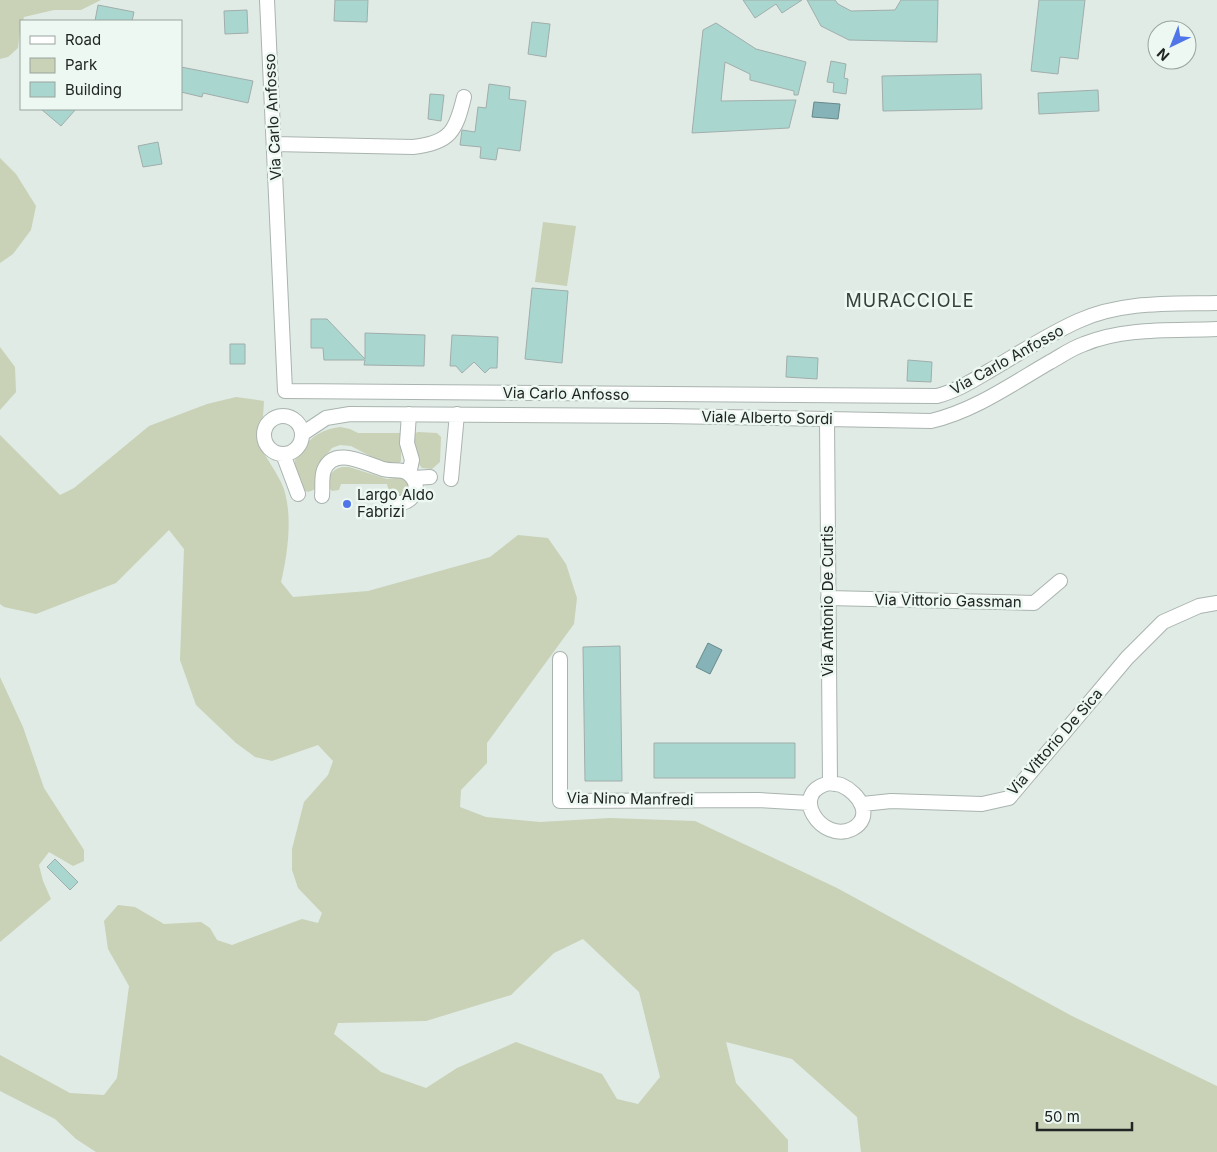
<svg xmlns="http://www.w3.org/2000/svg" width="1217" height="1152" font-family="Inter,sans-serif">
  <rect width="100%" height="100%" fill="#e0ebe5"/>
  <path fill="#c9d1b6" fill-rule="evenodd" d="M0 0H101L81 10H54L24 17 23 21H21L18 48 8 57 0 59Z
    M0 158 16 174 36 206 31 230 13 254 0 263Z
    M543 222 576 226 567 286 535 282Z
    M0 347 15 367 16 392 0 410Z
    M236 397 264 401 263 417 257 441C264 455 274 468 281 482 294 509 288 553 281 582L293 597 368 591 490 557 518 535 548 538 566 564 577 598 574 624 487 743V763L461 790 460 807 486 817 540 822 610 818 695 821 837 888 1072 1016 1217 1086V1152H861L857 1117 792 1059 726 1042 736 1083 788 1140V1152H96L76 1139 55 1119 0 1091V1055L70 1093 104 1095 117 1078 129 986 108 949 104 921 118 905 135 907 164 924 201 922 210 928 217 940 232 945 302 919 318 923 322 913 298 888 292 870V849L304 802 328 775 333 761 318 745 272 761 255 757 236 743 196 705 180 660 184 549 169 530 116 583 36 614 4 607 0 604V435L60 495 74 488 149 426 207 404ZM583 939 639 992 660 1077 638 1104 617 1099 602 1074 516 1042 457 1068 426 1088 381 1072 334 1034 338 1023 426 1021 511 995 554 953Z
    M340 427 350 429 358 433H403L404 441 401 448V461L398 464 387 463 374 458 351 446 340 445 332 448 318 465 316 489 308 492 303 490C300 482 295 472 295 464 294 458 298 454 301 450 312 436 323 429 340 427Z
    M418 432 437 433 441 437 440 462 432 469 422 468 418 463 411 438 413 434Z
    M342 467H349L387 479 402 477 408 481 410 488 404 497 390 495 387 484H341L339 490 332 491 328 486C329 475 331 470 342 467Z
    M0 677 23 727 44 788 84 850V861L73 866 49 852 39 865 43 881 51 899 0 942Z"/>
  <path fill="#85b3b8" stroke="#67888b" d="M814 102 840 104 838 119 812 117Z
    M708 643 722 650 710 674 696 667Z"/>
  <path fill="#a9d7cf" stroke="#a1adab" d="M335 0H368L367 22 334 21Z
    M743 0H802L782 13 776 4 755 18Z
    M807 0H835L838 4 851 11 895 10 901 0H938L937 42 849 40 821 26Z
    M1039 0H1085L1078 59 1060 57 1058 74 1031 71Z
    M98 5 134 12 132 21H95Z
    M247 10 248 33 225 34 224 11Z
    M532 22 550 24 546 57 528 54Z
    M716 23 756 49 806 62 798 95H794V91L750 80V74L725 62 721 101 796 100 789 128 692 133 703 30Z
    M831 61 846 64 844 78 848 79 846 94 833 92 834 83 827 82Z
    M181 67 253 81 248 103 203 93 202 97 181 92Z
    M981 74 982 109 883 111 882 76Z
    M489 84 510 87 509 99 526 101 520 151 498 148 496 160 480 158 481 147 460 145 462 130 475 132 478 107 486 108Z
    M1098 90 1099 111 1039 114 1038 93Z
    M430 94 444 95 441 121 428 119Z
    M41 109H76L61 126Z
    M158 142 162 164 143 167 138 146Z
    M532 288 568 291 562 363 525 359Z
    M311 319H327L365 359V333L425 335 424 366 364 365 365 360H324L323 348H311Z
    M452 335 498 337 497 368H490L485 373 474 362 462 373 456 366H450Z
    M230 344H245V364H230Z
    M787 356 818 358 817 379 786 377Z
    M908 360 932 362 931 382 907 381Z
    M620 646 622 781H585L583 647Z
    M654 743H795V778H654Z
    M55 859 78 882 70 890 47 867Z"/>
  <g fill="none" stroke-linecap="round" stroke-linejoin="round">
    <defs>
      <path id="minor" d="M267 0 285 391 937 396C956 391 972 381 989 371 1018 354 1047 335 1078 321 1121 301 1171 304 1217 303
        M274 144 413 147C450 143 456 131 464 97
        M409 414 407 443 412 460 409 474
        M264 435a19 19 0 1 1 38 0a19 19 0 1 1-38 0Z
        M827 420 830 783
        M302 434 326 418 350 414 665 416 931 421C974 411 1012 384 1050 362 1061 356 1072 348 1084 344 1125 327 1174 331 1217 329
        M283 454 298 494
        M413 478 430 477
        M451 479 457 414
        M322 496C323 488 321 478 324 470 334 445 366 464 383 469 393 472 403 467 411 476 426 492 403 513 385 498
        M828 598 1034 603 1060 581
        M560 659V801L758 800 809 803
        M830 783C833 784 838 784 841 785 859 793 875 817 852 829 822 844 787 792 830 783Z
        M863 804 891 801 982 804 1009 798 1127 658 1163 622 1199 606 1217 603"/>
    </defs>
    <use href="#minor" stroke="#aab4af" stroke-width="16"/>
    <use href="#minor" stroke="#fff" stroke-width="14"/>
  </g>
  <circle fill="#5075e9" stroke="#edf8f2" stroke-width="2" cx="347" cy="504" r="5"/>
  <g text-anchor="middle" stroke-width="5" stroke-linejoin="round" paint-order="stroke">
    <g font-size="15" fill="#212523" stroke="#edf8f2">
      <text transform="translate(273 117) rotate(-93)" y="5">Via Carlo Anfosso</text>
      <text transform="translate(1007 360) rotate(-29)" y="5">Via Carlo Anfosso</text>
      <text transform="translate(566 394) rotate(1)" y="5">Via Carlo Anfosso</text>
      <text transform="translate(767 418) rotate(1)" y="5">Viale Alberto Sordi</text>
      <text transform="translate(828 601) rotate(-90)" y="5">Via Antonio De Curtis</text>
      <text transform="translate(948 601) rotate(1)" y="5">Via Vittorio Gassman</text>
      <text transform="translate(1055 742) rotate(-49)" y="5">Via Vittorio De Sica</text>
      <text transform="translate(630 799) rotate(1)" y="5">Via Nino Manfredi</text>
    </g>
    <g font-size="15" fill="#212523" stroke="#edf8f2" text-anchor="start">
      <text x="357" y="500">Largo Aldo<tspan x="357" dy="17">Fabrizi</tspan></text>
    </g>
    <g font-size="18" letter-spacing="1" fill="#37403b" stroke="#edf8f2">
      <text x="910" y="307">MURACCIOLE</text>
    </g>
  </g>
  <rect x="20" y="20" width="162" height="90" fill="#edf8f2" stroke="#9ba49f"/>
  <rect x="30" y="36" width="25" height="8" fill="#ffffff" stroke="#9ba49f"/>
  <text x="65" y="45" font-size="15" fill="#212523">Road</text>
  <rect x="30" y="58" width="25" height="15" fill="#c9d1b6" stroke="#9ba49f"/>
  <text x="65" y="70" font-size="15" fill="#212523">Park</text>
  <rect x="30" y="82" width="25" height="15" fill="#a9d7cf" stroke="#9ba49f"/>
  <text x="65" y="95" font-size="15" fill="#212523">Building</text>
  <g transform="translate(1172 45) rotate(223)"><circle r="24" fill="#edf8f2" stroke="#9ba49f"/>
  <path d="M0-4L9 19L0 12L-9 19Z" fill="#5075e9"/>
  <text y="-8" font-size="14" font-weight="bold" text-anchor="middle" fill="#212523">N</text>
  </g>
  <path d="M1037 1122v8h95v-8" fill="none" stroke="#212523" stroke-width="2.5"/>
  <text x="1044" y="1122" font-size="15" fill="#212523" stroke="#edf8f2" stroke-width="4" paint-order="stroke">50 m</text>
</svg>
